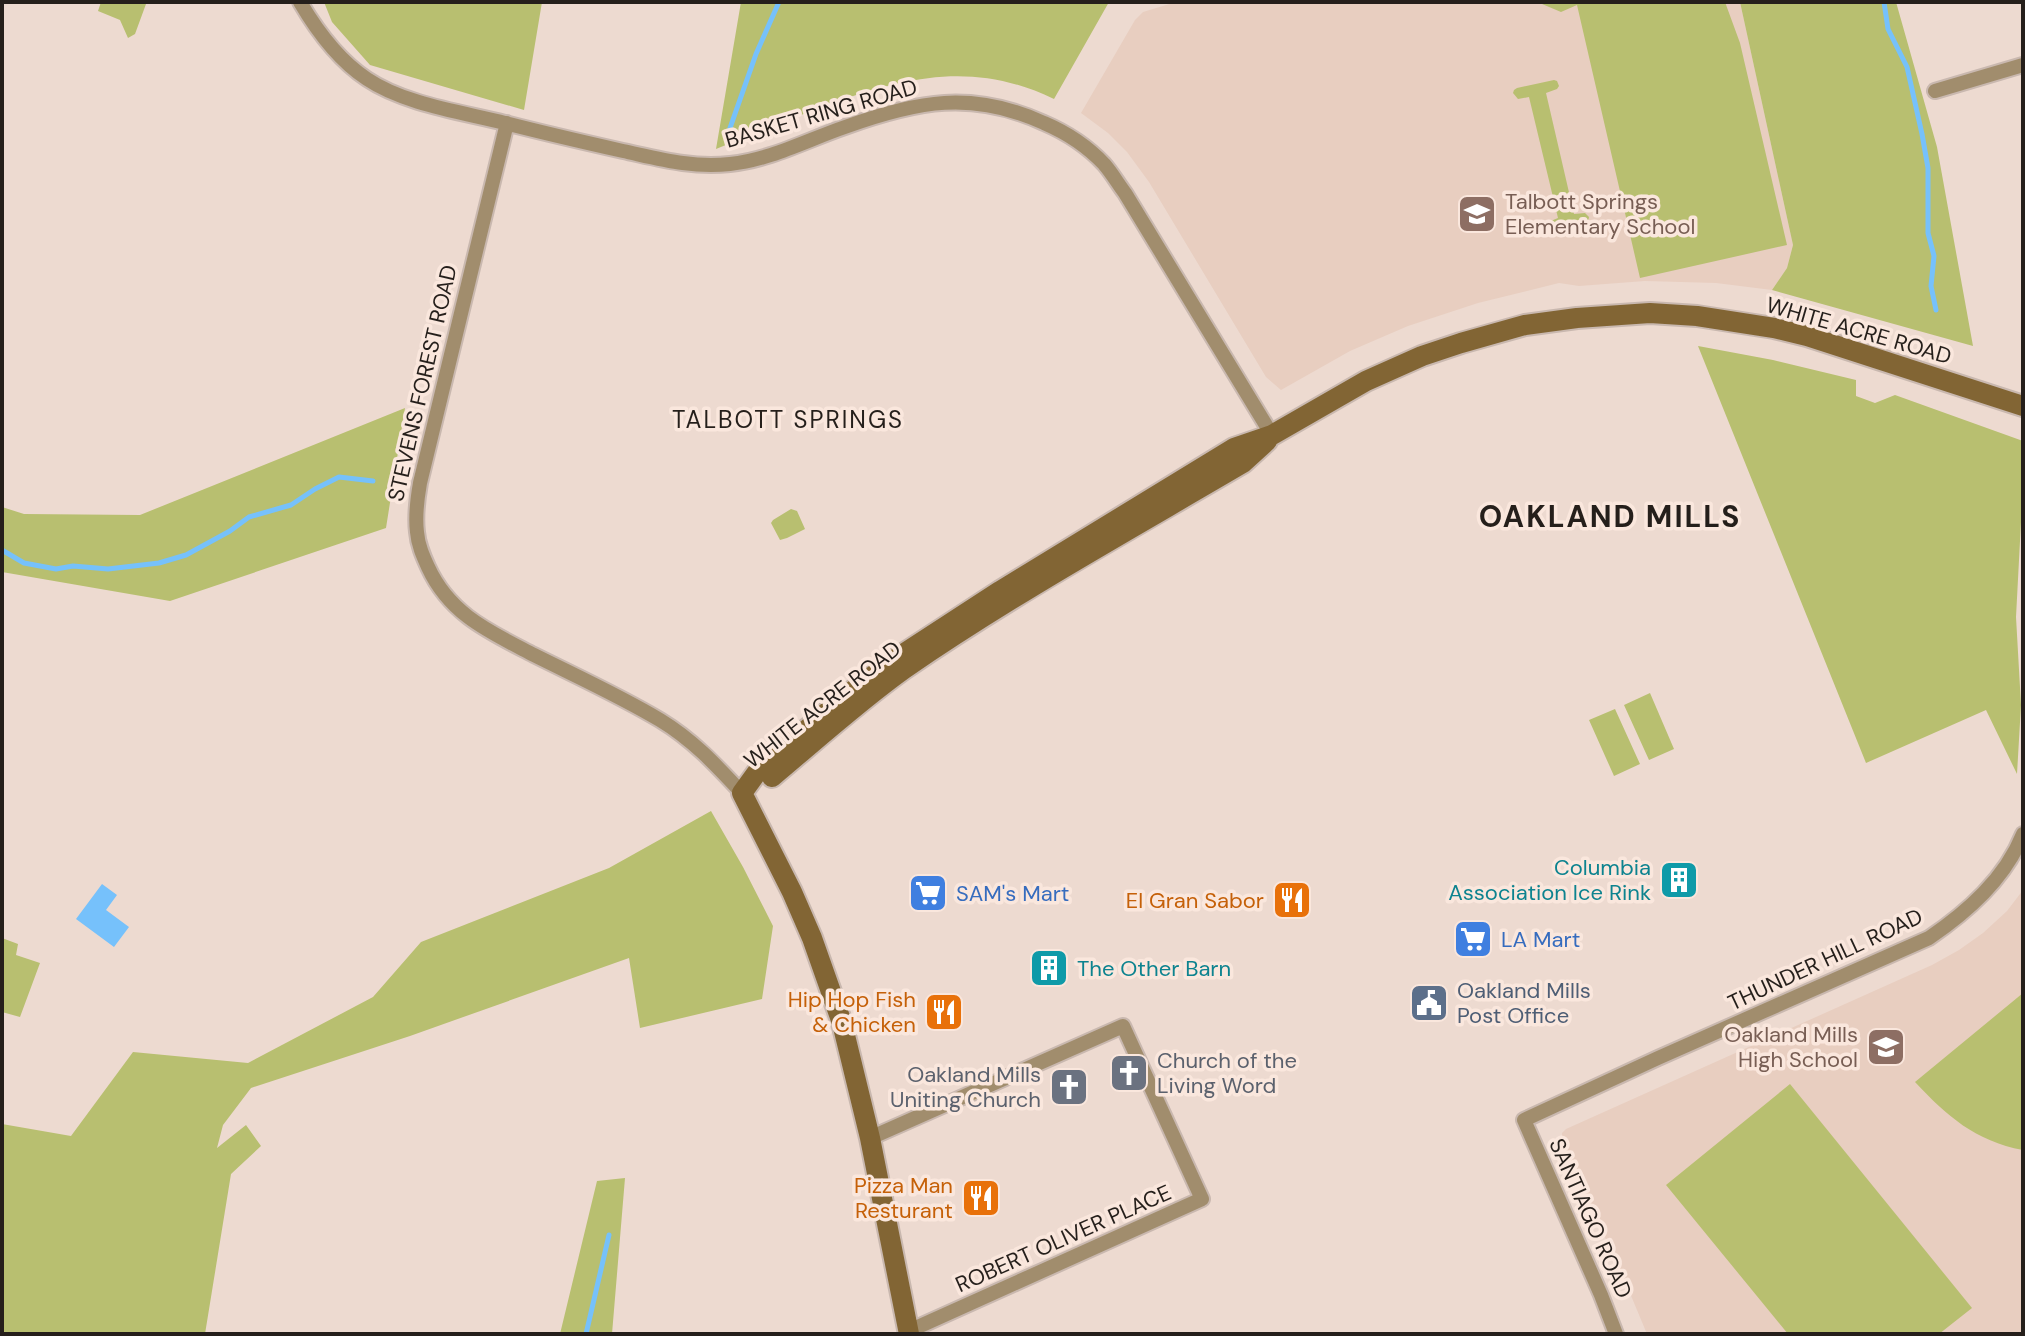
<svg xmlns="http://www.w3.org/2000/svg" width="2025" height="1336" font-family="'DM Sans',sans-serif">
  <rect width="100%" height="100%" fill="#eddad0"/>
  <path fill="#e8cec0" d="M1176 2H1740L1793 245 1787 268 1772 290 1716 283 1645 281 1579 286 1559 283 1478 303 1408 326 1350 351 1281 390 1266 377 1149 182 1127 152 1108 133 1081 113 1135 20 1143 12Z
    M2023 890V1334H1647L1627 1286 1562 1142V1133L1566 1129 1932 965 1959 950 1983 933 2007 911Z"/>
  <path fill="#b8bf70" d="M101 2H145L146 4 135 34 128 38 120 20 98 11Z
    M324 2H542L524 110 370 65 332 22Z
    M741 2H1109L1054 99C977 62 913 75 835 102 795 117 755 133 716 149Z
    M1541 2H1725L1740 43 1787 245 1640 278 1577 5 1561 12 1542 4Z
    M1740 2H1896L1937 147 1973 346 1772 290 1787 268 1793 245Z
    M1554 80 1557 81 1559 86 1557 89 1546 93 1574 214 1585 213 1589 217 1588 222 1549 230H1546L1545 227 1546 223 1558 218 1529 97 1518 99 1513 93 1514 90 1517 88Z
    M1698 346 1773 360 1856 380V396L1875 403 1895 395 2023 441V511L2021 522 2016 617 2021 705 2017 774 1986 710 1866 763Z
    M405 408 386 528 170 601 2 572V507L24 514 140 515Z
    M791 509 797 511 805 529 787 538 780 540 771 523 773 520Z
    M1650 693 1674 749 1649 760 1624 705Z
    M1615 709 1640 764 1614 776 1589 720Z
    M711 811 743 867 773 926 762 999 640 1028 629 958 410 1036 251 1088 223 1125 217 1148 246 1125 261 1146 231 1174 205 1334H2V1124L71 1136 133 1052 248 1063 373 997 421 942 609 868Z
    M2 938 18 944 16 955 40 963 20 1017 2 1012Z
    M2023 993V1150C1975 1141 1947 1116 1915 1082Z
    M1790 1084 1972 1308 1939 1334H1788L1666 1185Z
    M625 1178 612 1334H560L597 1181Z"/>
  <path fill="#76c1fb" d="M102 884 117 895 106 910 129 927 114 947 76 919Z"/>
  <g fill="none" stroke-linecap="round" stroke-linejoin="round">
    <path stroke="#76c1fb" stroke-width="5" d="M1884 2 1888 29 1907 67 1922 134 1928 168V233L1934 256 1931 286 1936 310
      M730 128 756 54 779 2
      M2 550 24 563 56 569 73 566 108 569 159 563 186 555 230 531 249 517 291 505 315 489 339 477 373 481
      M586 1334 609 1235"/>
    <defs>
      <path id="street" d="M300 2C317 31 338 60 367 79 404 104 461 112 505 123 544 133 583 142 623 151 660 159 691 168 730 164 770 160 807 140 845 127 917 101 972 90 1044 123 1065 132 1088 147 1104 164 1112 173 1118 184 1125 193L1272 435
        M1935 91 2023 65
        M507 123 420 483C417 500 415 516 417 532 418 545 423 556 428 567 450 615 490 632 534 655 576 676 620 696 660 720 693 740 716 765 742 793
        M870 1138 1123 1026 1202 1199 909 1331
        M1616 1334 1601 1295 1524 1120 1658 1058 1929 938C1967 912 2005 879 2023 834"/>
      <path id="secondary" d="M772 777C815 741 858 702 904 669 1013 594 1129 530 1243 463L1267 441
        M742 793 758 771 847 695 894 660 1000 591 1234 448 1272 435 1366 381 1422 356 1461 343 1525 325 1577 318 1650 313 1697 316 1774 328 1807 336 2023 406
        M742 793 792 892 812 938 842 1023 870 1138 909 1334"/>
    </defs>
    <use href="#street" stroke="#c9b8af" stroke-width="18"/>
    <use href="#secondary" stroke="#c9b8af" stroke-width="24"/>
    <use href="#street" stroke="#a18d6d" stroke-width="14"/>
    <use href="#secondary" stroke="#826534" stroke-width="20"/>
  </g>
  <defs>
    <symbol id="school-square" viewBox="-11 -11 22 22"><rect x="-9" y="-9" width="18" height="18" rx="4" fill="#8d6e63" stroke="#fae7dd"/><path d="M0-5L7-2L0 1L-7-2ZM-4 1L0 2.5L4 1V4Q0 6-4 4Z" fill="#fff"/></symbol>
    <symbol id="building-square" viewBox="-11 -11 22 22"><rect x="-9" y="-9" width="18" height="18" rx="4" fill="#0f9aa8" stroke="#fae7dd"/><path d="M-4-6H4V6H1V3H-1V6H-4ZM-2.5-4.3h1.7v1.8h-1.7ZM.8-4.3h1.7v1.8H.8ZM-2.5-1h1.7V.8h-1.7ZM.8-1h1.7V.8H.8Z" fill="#fff"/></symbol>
    <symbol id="supermarket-square" viewBox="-11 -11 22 22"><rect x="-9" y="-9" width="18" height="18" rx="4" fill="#3f7fe0" stroke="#fae7dd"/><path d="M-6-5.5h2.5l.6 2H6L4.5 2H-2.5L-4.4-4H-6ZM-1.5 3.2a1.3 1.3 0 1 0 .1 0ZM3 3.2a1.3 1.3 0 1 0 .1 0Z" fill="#fff"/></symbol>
    <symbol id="restaurant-square" viewBox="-11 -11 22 22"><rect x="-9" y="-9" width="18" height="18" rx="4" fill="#e8710a" stroke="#fae7dd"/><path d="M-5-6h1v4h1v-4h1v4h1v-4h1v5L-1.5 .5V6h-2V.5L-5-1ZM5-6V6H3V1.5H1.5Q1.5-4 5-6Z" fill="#fff"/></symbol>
    <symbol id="civic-square" viewBox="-11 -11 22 22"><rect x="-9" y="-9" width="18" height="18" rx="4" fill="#5c6f8a" stroke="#fae7dd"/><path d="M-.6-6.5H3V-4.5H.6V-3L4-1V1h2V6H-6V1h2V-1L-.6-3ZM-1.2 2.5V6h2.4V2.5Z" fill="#fff"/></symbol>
    <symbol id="church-square" viewBox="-11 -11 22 22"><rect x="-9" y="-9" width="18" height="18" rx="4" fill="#6b7280" stroke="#fae7dd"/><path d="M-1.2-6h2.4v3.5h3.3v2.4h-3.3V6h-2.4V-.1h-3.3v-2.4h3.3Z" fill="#fff"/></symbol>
  </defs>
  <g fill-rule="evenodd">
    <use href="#school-square" x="1455" y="192" width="44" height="44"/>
    <use href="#building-square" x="1657" y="858" width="44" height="44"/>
    <use href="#supermarket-square" x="906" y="871" width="44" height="44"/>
    <use href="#restaurant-square" x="1270" y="878" width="44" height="44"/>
    <use href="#supermarket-square" x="1451" y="917" width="44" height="44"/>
    <use href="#building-square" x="1027" y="946" width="44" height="44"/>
    <use href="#civic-square" x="1407" y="981" width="44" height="44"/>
    <use href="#restaurant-square" x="922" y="990" width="44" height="44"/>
    <use href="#school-square" x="1864" y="1025" width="44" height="44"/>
    <use href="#church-square" x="1107" y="1051" width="44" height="44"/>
    <use href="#church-square" x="1047" y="1065" width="44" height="44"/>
    <use href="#restaurant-square" x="959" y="1176" width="44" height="44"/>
  </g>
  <g text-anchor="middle" stroke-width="7" stroke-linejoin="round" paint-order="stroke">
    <g font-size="22" fill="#251f1b" stroke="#fae7dd">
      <text transform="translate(821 113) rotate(-16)" y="8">BASKET RING ROAD</text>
      <text transform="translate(1859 330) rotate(16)" y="8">WHITE ACRE ROAD</text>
      <text transform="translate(422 383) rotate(-77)" y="8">STEVENS FOREST ROAD</text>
      <text transform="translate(822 704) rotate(-38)" y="8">WHITE ACRE ROAD</text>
      <text transform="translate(1825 959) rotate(-25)" y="8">THUNDER HILL ROAD</text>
      <text transform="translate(1591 1218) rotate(66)" y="8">SANTIAGO ROAD</text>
      <text transform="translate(1063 1238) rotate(-24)" y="8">ROBERT OLIVER PLACE</text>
    </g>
    <g font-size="22" fill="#785e54" stroke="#fae7dd" text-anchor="start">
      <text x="1505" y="209">Talbott Springs<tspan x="1505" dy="25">Elementary School</tspan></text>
      <text x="1858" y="1042" text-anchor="end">Oakland Mills<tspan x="1858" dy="25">High School</tspan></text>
    </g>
    <g font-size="22" fill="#0d838f" stroke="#fae7dd" text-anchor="end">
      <text x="1651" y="875">Columbia<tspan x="1651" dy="25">Association Ice Rink</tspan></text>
      <text x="1077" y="976" text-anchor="start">The Other Barn</text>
    </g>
    <g font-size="22" fill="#366cbe" stroke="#fae7dd" text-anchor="start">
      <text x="956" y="901">SAM's Mart</text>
      <text x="1501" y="947">LA Mart</text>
    </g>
    <g font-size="22" fill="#c56008" stroke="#fae7dd" text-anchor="end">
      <text x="1264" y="908">El Gran Sabor</text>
      <text x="916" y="1007">Hip Hop Fish<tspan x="916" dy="25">&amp; Chicken</tspan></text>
      <text x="953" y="1193">Pizza Man<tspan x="953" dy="25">Resturant</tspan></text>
    </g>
    <g font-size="22" fill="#4e5e75" stroke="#fae7dd" text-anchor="start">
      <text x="1457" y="998">Oakland Mills<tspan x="1457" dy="25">Post Office</tspan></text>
    </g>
    <g font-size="22" fill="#5b616d" stroke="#fae7dd" text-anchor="start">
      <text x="1157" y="1068">Church of the<tspan x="1157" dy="25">Living Word</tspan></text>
      <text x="1041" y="1082" text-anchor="end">Oakland Mills<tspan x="1041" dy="25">Uniting Church</tspan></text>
    </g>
    <g font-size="24" letter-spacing="2" fill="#251f1b" stroke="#fae7dd">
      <text x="788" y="428">TALBOTT SPRINGS</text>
    </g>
    <g font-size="30" font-weight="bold" letter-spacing="2" fill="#251f1b" stroke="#fae7dd">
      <text x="1610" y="527">OAKLAND MILLS</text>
    </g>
  </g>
  <rect width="2025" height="1336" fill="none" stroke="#251f1b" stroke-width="8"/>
</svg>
